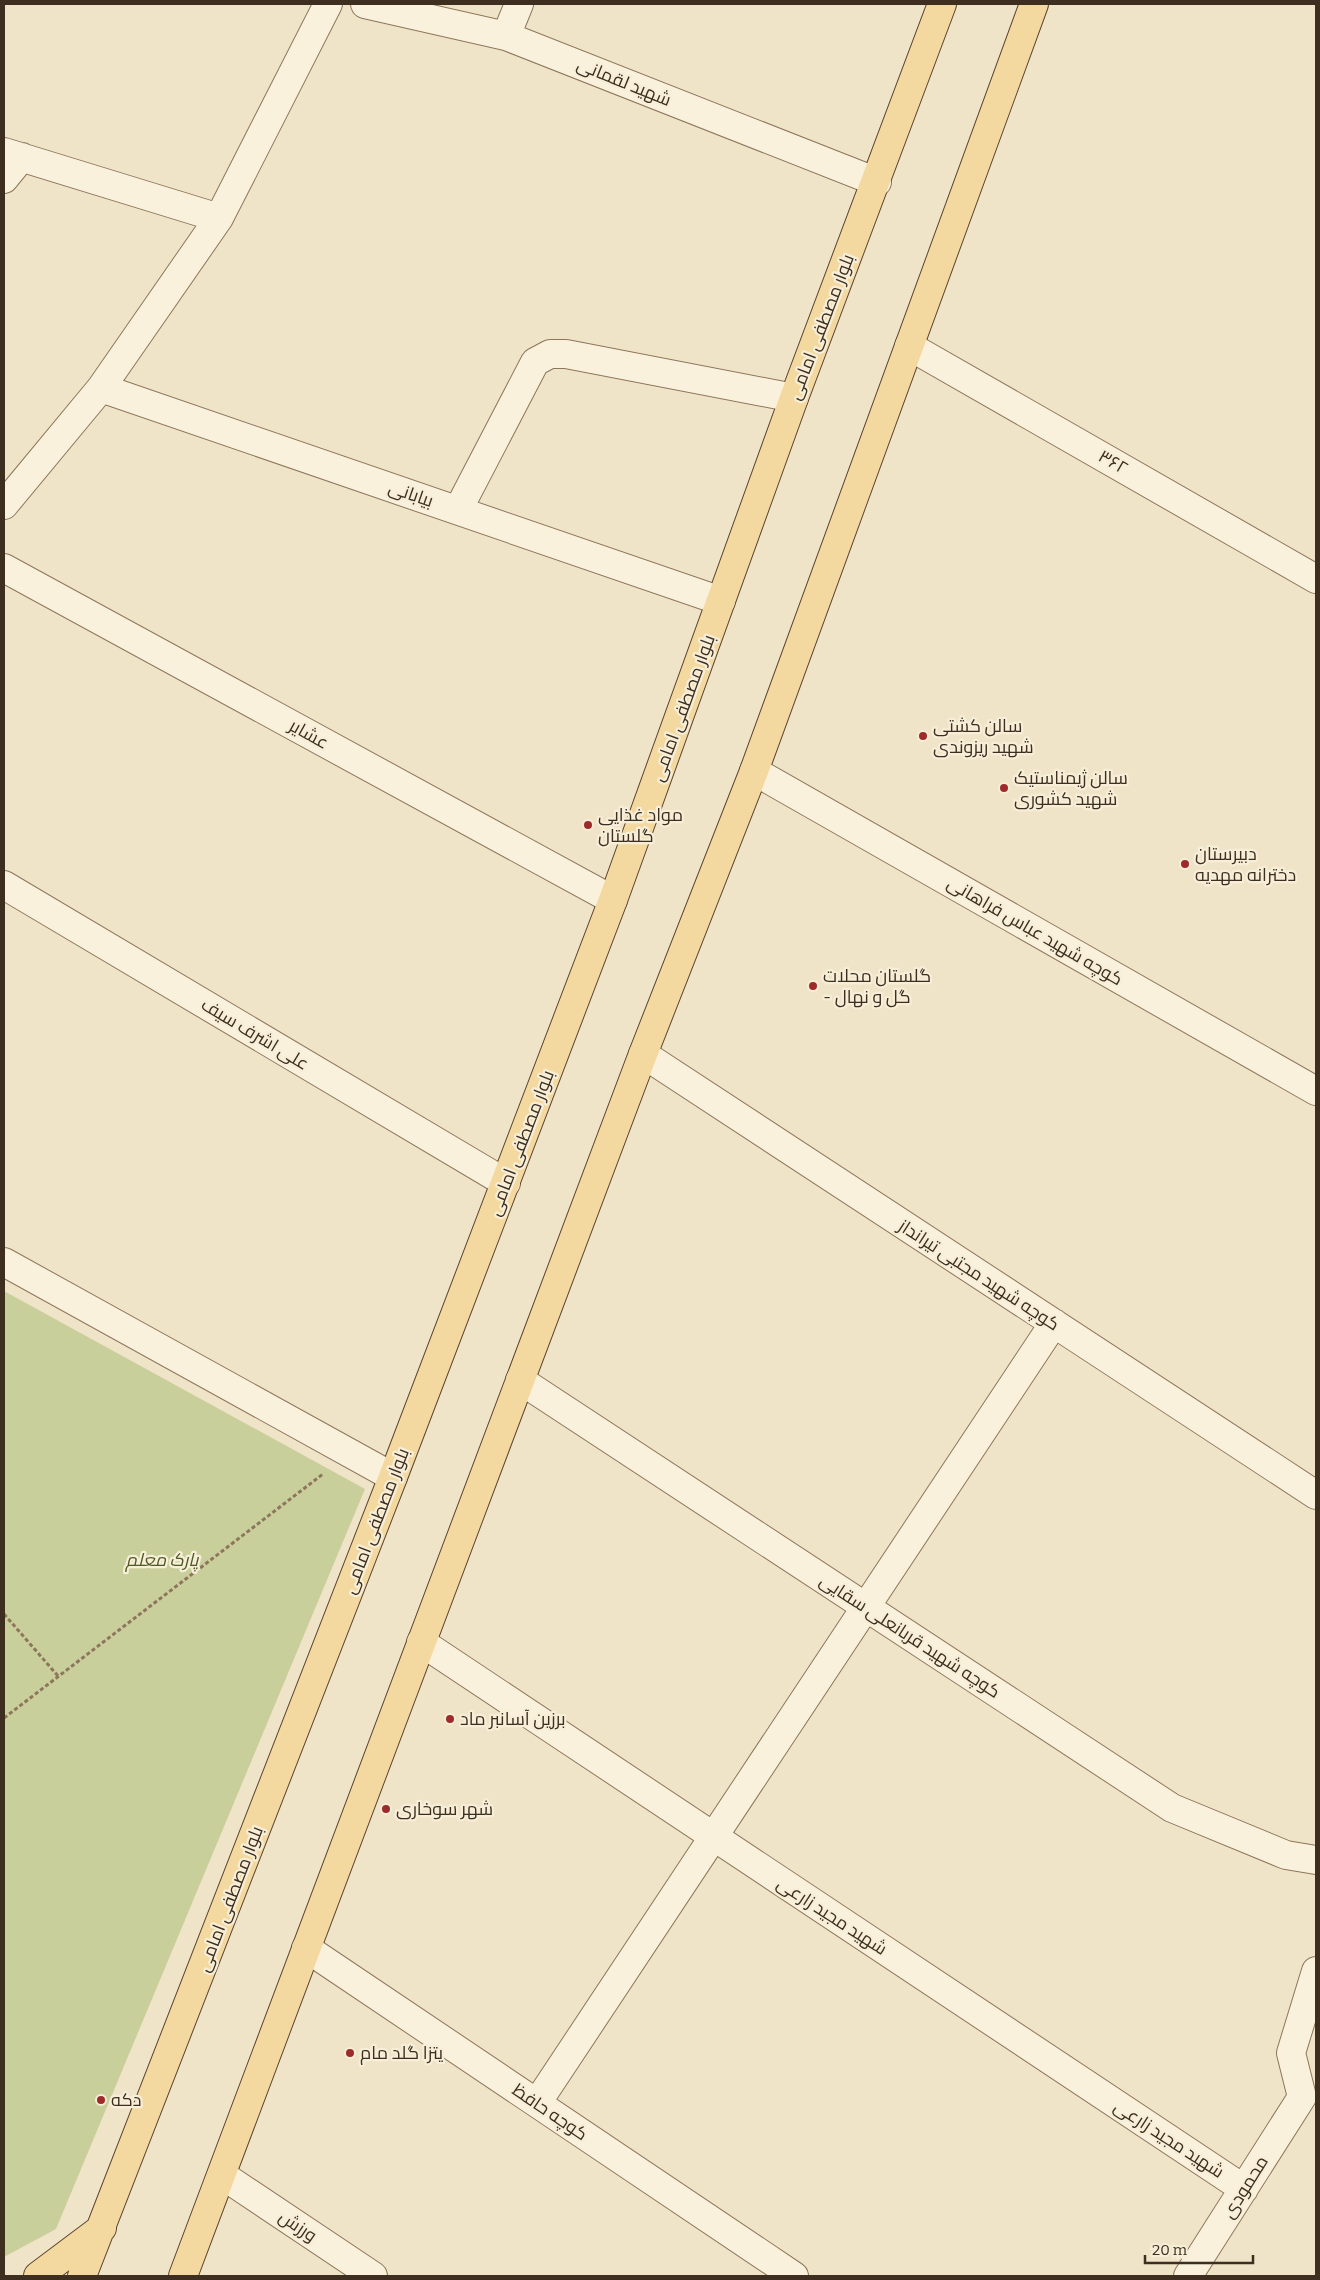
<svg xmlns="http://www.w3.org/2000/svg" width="1320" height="2280" font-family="Bitter,Cairo,serif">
  <rect width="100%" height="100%" fill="#f0e4c8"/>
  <path fill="#c9cf9b" d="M4 1291 365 1489 56 2229 4 2257Z"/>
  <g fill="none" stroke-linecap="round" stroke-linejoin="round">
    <defs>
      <path id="minor" d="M365 4 506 36 877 182
        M506 36 519 4
        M4 152 219 218
        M4 179 22 157
        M909 346 1316 579
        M101 388 721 601
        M4 505 101 388 219 218 328 4
        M458 510 535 362 550 354H566L794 398
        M4 568 613 900
        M754 771 1316 1091
        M4 885 506 1183
        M643 1054 1316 1495
        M4 1262 393 1477
        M520 1380 1172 1808 1286 1855 1316 1860
        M421 1642 1244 2189
        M306 1948 794 2276
        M1302 2097 1291 2053 1316 1971
        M537 2103 1054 1323
        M222 2175 373 2276
        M1188 2276 1302 2097"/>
      <path id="major" d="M38 2276 102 2228
        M82 2276 393 1477 613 900 794 398 942 4
        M183 2276 643 1054 754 771 1034 4"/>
    </defs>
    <use href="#minor" stroke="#8d765c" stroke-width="30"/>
    <use href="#major" stroke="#5b4430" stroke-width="30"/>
    <path stroke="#8d765c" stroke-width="3" stroke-dasharray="4 2.5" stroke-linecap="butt" d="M4 1614 58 1676
      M4 1718 323 1474"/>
    <use href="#minor" stroke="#faf1dc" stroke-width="28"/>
    <use href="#major" stroke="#f3d9a0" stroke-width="28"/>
  </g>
  <g fill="#9e2a2b" stroke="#f7eed8" stroke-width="2">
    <circle cx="923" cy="736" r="5"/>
    <circle cx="1004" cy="788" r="5"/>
    <circle cx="588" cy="825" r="5"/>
    <circle cx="1185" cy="864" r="5"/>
    <circle cx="813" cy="986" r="5"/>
    <circle cx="450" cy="1719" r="5"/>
    <circle cx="386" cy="1809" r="5"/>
    <circle cx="350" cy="2053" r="5"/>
    <circle cx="101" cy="2100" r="5"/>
  </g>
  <g text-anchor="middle" stroke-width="4.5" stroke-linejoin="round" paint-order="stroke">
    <g font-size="18" fill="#3d2e20" stroke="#f7eed8">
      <text transform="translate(624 82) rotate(22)" y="6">شهید لقمانی</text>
      <text transform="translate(821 327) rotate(-69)" y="6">بلوار مصطفی امامی</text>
      <text transform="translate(1113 462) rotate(30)" y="6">۳۶۲</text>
      <text transform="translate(411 494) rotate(19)" y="6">بیابانی</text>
      <text transform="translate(683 708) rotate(-70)" y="6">بلوار مصطفی امامی</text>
      <text transform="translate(309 734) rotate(29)" y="6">عشایر</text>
      <text transform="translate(1035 931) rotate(30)" y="6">کوچه شهید عباس فراهانی</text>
      <text transform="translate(255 1034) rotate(31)" y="6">علی اشرف سیف</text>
      <text transform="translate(521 1143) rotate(-69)" y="6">بلوار مصطفی امامی</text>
      <text transform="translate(979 1275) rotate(33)" y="6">کوچه شهید مجتبی تیرانداز</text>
      <text transform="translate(376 1521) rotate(-69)" y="6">بلوار مصطفی امامی</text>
      <text transform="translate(910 1636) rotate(33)" y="6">کوچه شهید قربانعلی سقایی</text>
      <text transform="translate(230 1899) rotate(-69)" y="6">بلوار مصطفی امامی</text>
      <text transform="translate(832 1916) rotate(33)" y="6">شهید مجید زارعی</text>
      <text transform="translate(550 2112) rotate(34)" y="6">کوچه حافظ</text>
      <text transform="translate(1169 2139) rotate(33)" y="6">شهید مجید زارعی</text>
      <text transform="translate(1245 2187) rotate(-58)" y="6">محمودی</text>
      <text transform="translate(298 2226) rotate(34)" y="6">ورزش</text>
    </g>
    <g font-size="18" fill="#3d2e20" stroke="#f7eed8" text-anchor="start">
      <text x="933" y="732">سالن کشتی<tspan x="933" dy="21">شهید ریزوندی</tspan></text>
      <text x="1014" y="784">سالن ژیمناستیک<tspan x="1014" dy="21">شهید کشوری</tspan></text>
      <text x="598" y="821">مواد غذایی<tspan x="598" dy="21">گلستان</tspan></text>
      <text x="1195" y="860">دبیرستان<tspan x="1195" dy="21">دخترانه مهدیه</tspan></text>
      <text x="823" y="982">گلستان محلات<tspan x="823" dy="21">- گل و نهال</tspan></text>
      <text x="460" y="1725">برزین آسانبر ماد</text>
      <text x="396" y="1815">شهر سوخاری</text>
      <text x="360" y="2059">یتزا گلد مام</text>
      <text x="111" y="2106">دکه</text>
    </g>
    <g font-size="18" font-style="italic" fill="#4d5a26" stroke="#f7eed8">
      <text x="162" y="1566">پارک معلم</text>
    </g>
  </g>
  <rect width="1320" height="2280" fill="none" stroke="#3d2e20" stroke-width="10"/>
  <path d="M1145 2255v8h108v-8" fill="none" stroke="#3d2e20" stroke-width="2.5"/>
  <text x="1152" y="2255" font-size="15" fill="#3d2e20" stroke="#f7eed8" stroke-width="4" paint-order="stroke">20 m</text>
</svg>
